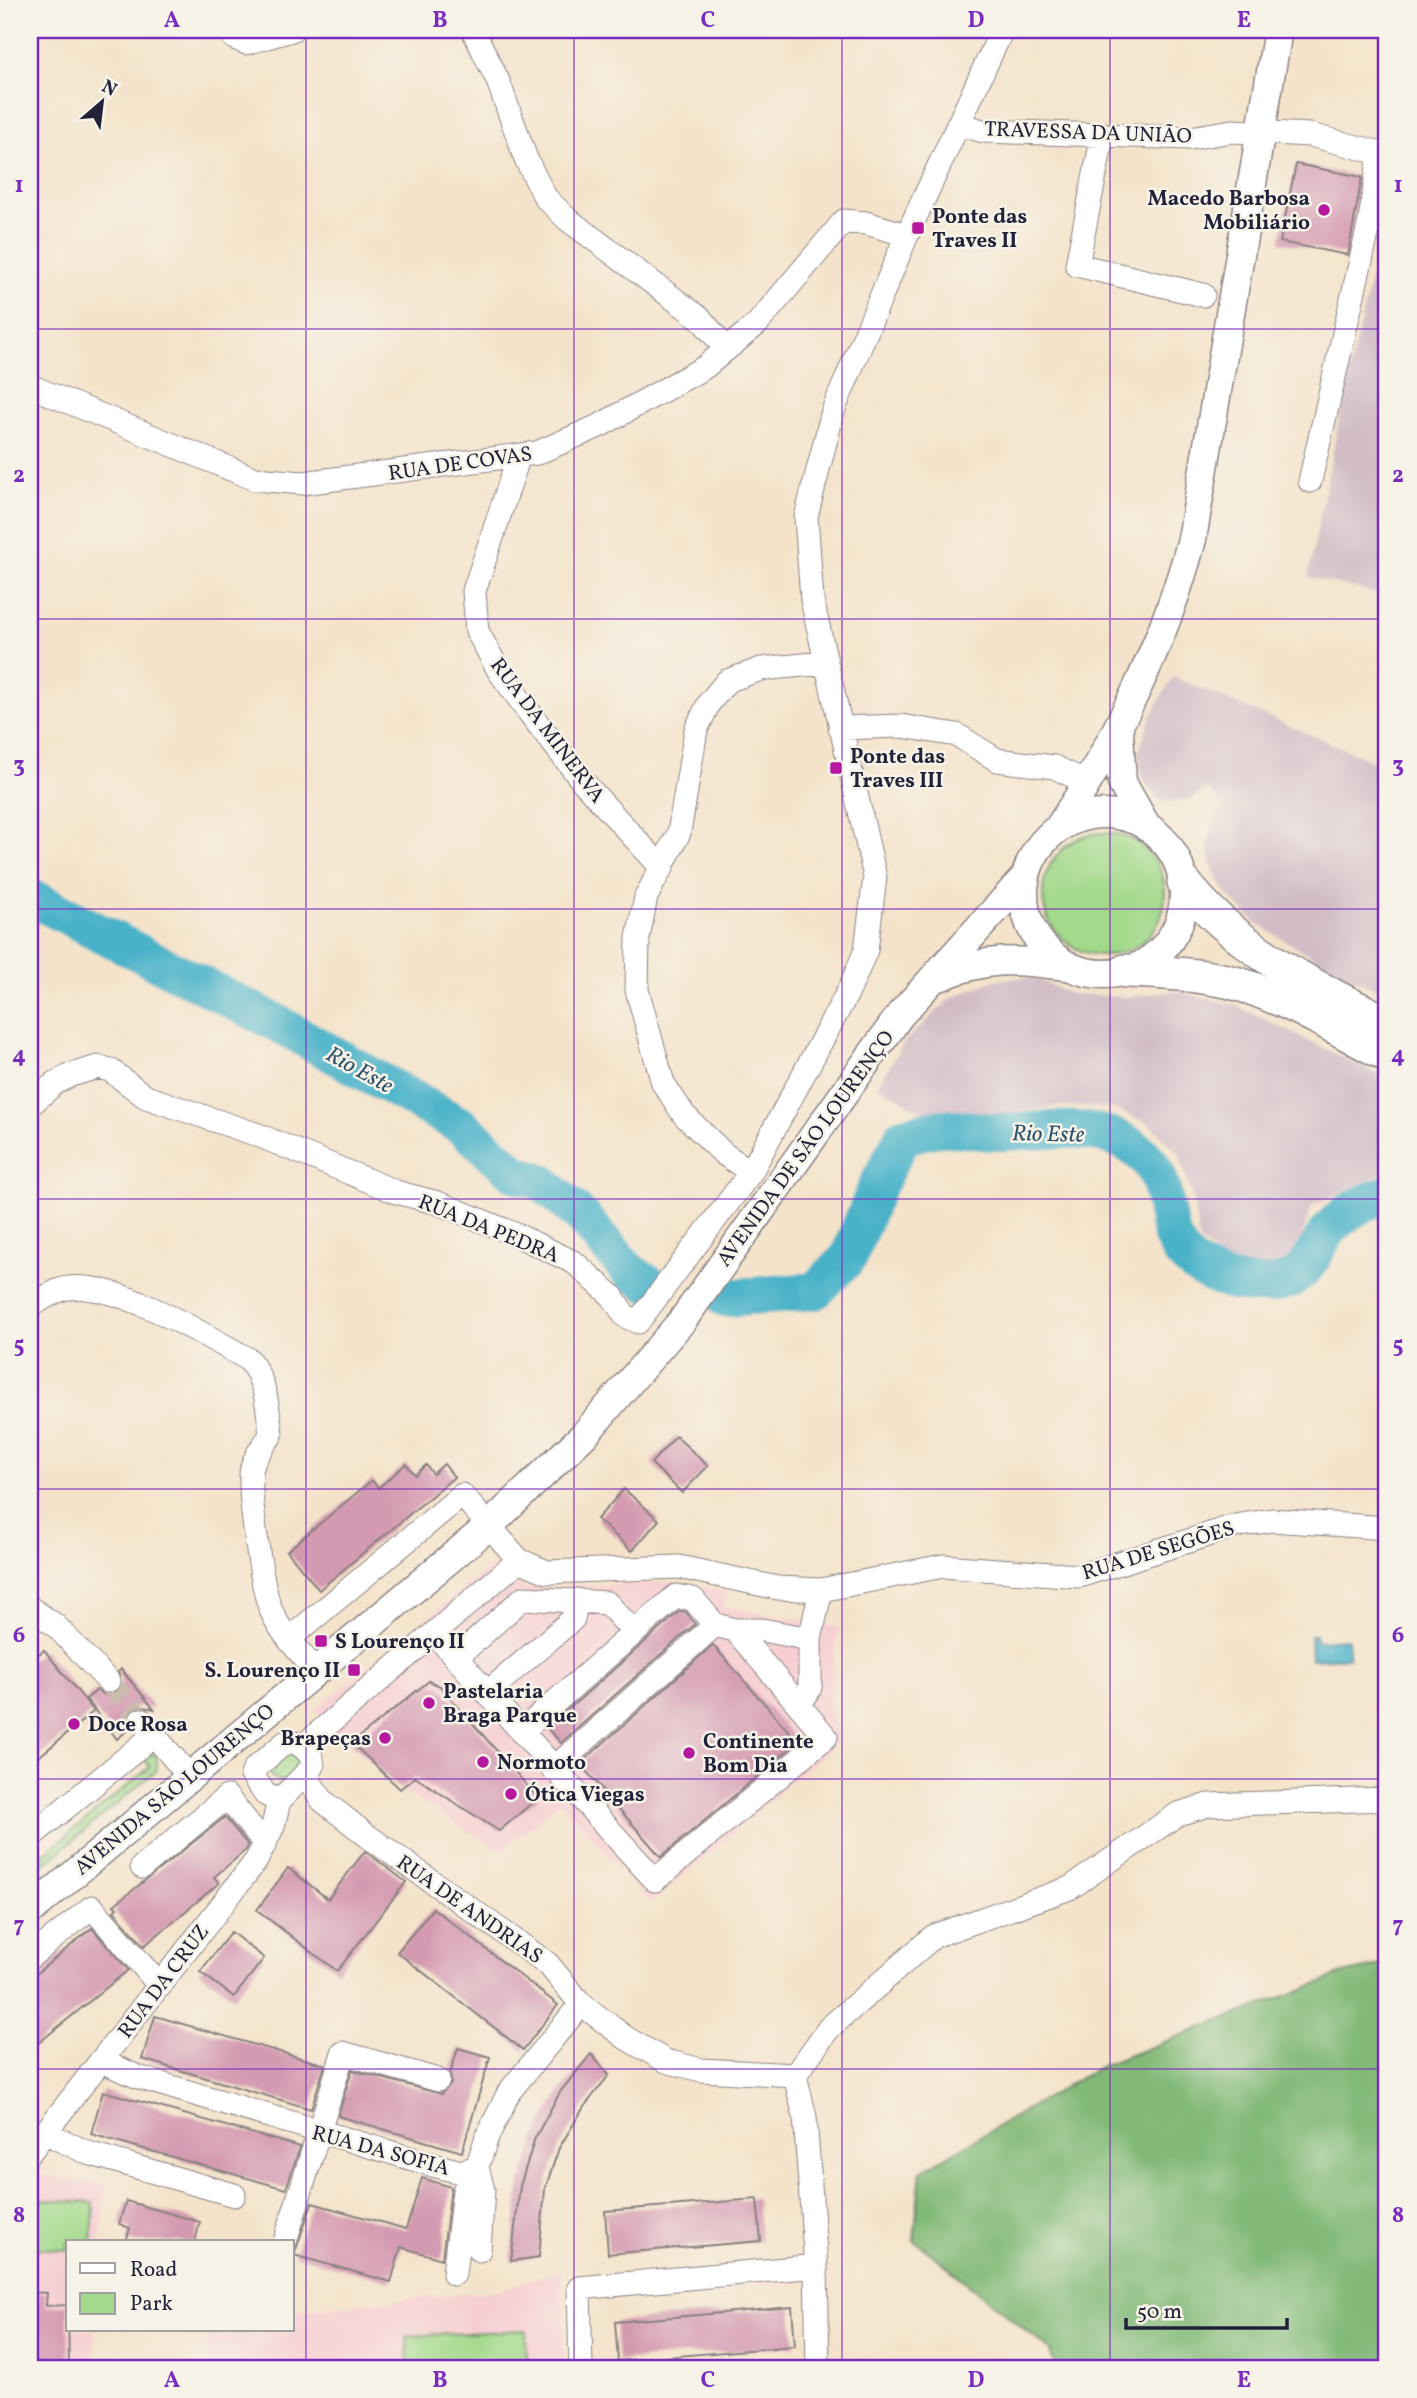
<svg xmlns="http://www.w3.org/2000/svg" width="1417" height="2398" font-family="Vollkorn,serif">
  <rect width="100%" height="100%" fill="#f7f3e8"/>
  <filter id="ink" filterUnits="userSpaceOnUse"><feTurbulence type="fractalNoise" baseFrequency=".0143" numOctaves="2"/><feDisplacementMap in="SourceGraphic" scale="14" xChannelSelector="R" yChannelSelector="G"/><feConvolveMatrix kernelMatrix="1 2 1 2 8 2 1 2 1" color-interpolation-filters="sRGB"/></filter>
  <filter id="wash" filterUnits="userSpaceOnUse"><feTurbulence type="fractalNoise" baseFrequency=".00686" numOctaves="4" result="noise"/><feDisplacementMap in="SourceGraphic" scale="28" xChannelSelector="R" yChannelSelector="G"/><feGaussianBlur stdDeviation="1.57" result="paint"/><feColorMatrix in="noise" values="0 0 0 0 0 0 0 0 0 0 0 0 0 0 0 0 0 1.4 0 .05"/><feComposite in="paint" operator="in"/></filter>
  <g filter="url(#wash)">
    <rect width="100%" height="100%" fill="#f4e3ca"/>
    <path fill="#f7cfd2" d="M492 1565 525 1588 671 1582 727 1591 724 1607 838 1627 829 1706 841 1739 650 1904 560 1801 501 1851 400 1789 315 1710Z
      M30 2174 107 2185 100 2242H68V2330H95L94 2368H30Z
      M561 2270 565 2368H206V2330H292V2311L499 2290Z"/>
    <path fill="#d2bdc6" d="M1387 207V596L1308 577 1346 385Z
      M1173 677 1387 767V994L1332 968 1257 924 1226 893 1210 864 1208 840 1214 821 1223 807 1208 789 1192 798 1176 802 1158 800 1142 778 1138 753 1151 716Z
      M1032 977 1071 994 1128 997 1174 991 1233 1004 1387 1079V1172L1312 1206 1300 1242 1287 1266 1258 1272 1222 1260 1199 1240 1192 1194 1179 1154 1150 1124 1111 1108 1055 1106 979 1119 920 1111 878 1085 905 1041 951 998 995 980Z"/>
    <path fill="#a2d98b" stroke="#627e63" stroke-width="2" d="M1043 894a61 61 0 1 1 122 0a61 61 0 1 1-122 0Z
      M292 1750 306 1762 285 1784 272 1777 268 1770Z
      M146 1752 157 1756V1770L30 1876V1866L150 1767 142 1756Z
      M30 2199 94 2203 92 2242H68V2250L30 2248Z
      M526 2330 527 2368H408L407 2336Z"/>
    <path fill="#81b977" stroke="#526e59" stroke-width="2" d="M1387 1964V2368H1056L1049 2349 914 2240 921 2171 1101 2066 1343 1974Z"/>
    <path fill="#4ab2c9" stroke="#366a82" stroke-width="2" d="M1310 1635H1315L1316 1641 1348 1639 1349 1657 1311 1659Z"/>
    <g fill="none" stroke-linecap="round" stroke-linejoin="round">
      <path stroke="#4ab2c9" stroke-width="38" d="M30 897 277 1023 463 1127 515 1173 542 1182 583 1218 629 1271 655 1288
        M725 1298 815 1291 848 1258 877 1186 903 1136C916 1133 931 1128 944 1128 964 1127 983 1133 1003 1132 1045 1131 1100 1121 1137 1150 1169 1174 1161 1206 1172 1236 1186 1274 1240 1290 1276 1284 1309 1278 1312 1252 1329 1230 1344 1211 1366 1202 1387 1194"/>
    </g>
    <g id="blocks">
      <path fill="#d49ab1" d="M1296 164 1362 177 1348 255 1280 242Z
        M676 1436 708 1466 682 1493 651 1463Z
        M406 1464 415 1475 426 1465 433 1474 444 1464 454 1477 319 1590 287 1551 372 1480 378 1488Z
        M624 1489 659 1520 632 1551 597 1519Z
        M680 1611 686 1612 695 1624 561 1743 547 1728Z
        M713 1645 798 1742 661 1857 580 1764Z
        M44 1650 94 1711 30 1764V1661Z
        M121 1669 154 1709 139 1706 132 1709 128 1716 130 1728 117 1739 86 1699 97 1690 105 1695 117 1692 122 1684 118 1672Z
        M429 1681 440 1686 538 1798 499 1831 415 1777 400 1789 352 1743Z
        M225 1817 248 1845 246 1850 214 1877 219 1883 144 1946 114 1911 117 1908 114 1905Z
        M365 1851 406 1882 337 1971 257 1910 288 1868 328 1899Z
        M433 1908 558 2005 523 2050 397 1952Z
        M92 1928 128 1970 30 2050V1979Z
        M231 1932 264 1958 234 1997 200 1972Z
        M155 2016 325 2065 311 2109 142 2059Z
        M458 2048 490 2057 462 2152 338 2116 352 2070 441 2094 451 2084 450 2074Z
        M591 2054 609 2075 584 2107 559 2148 545 2189 539 2257 511 2261 520 2186 535 2138 560 2092Z
        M103 2091 300 2147 286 2189 91 2134Z
        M422 2178 451 2187 442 2259 401 2247 391 2282 294 2255 312 2203 406 2229Z
        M757 2199 761 2241 608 2254 605 2211Z
        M126 2201 200 2222 195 2242H126L130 2228 119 2224Z
        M30 2292 47 2293 46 2306 68 2305 69 2368H30Z
        M792 2307 795 2346 618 2361 615 2322Z"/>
    </g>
  </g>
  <g filter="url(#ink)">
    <use href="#blocks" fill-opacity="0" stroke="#8b8282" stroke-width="2"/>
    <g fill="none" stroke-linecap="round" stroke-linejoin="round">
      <path stroke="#cabcad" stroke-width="23" stroke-dasharray="23 11" stroke-linecap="butt" d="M108 1681 141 1720"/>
      <defs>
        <path id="minor" d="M473 30 498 81 526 159 545 197 567 219 701 319 726 349
          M234 38 246 43 292 30
          M958 124 983 131 1190 138 1232 131 1310 135 1380 153 1370 221 1310 481
          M1103 134 1077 265 1203 295
          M30 386 255 479 303 483 537 453 601 425 705 367 757 324 844 221 866 223 907 235
          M519 456 474 591 477 631 499 671 528 711 584 783 662 868
          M840 728 901 726 957 735 997 760 1054 767 1088 783
          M30 1105 55 1083 71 1075 98 1067 110 1070 146 1097 258 1135 396 1192 438 1203 519 1236 575 1263 612 1296 625 1316 638 1322 751 1172 850 988 866 950 875 877 812 600 806 517 833 411 907 235 1002 30
          M751 1172 724 1154 684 1115 663 1083 637 990 638 938 646 897 679 833 696 730 709 703 727 681 761 669 825 663
          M30 1306C41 1300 56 1289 69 1288 118 1282 204 1335 248 1359 266 1380 268 1408 271 1435 264 1445 255 1455 252 1467 247 1489 262 1589 271 1610 281 1634 300 1652 316 1671
          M30 1608 55 1625 108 1681
          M735 1630H762L810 1639
          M435 1634C508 1716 581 1799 655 1880L826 1737 735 1630 715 1625 693 1599 676 1596 521 1732
          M289 1639 462 1495 519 1560 547 1572 679 1567 778 1588 821 1590 943 1566 1079 1576 1235 1526 1272 1520 1387 1528
          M456 1658 523 1598 607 1603 633 1631
          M487 1693 573 1619 577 1600
          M800 1705 810 1688V1639L821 1590
          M141 1720 190 1777
          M286 1742C299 1740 313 1753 313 1766L279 1801 265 1794 252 1775 255 1768Z
          M302 1747 519 1560
          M553 1769 715 1625
          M306 1777 323 1801 369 1837 548 1964 581 2004 626 2038 666 2061 701 2070 795 2075
          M30 1837 154 1735
          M142 1867 227 1797 265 1844
          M30 1957 92 1907 160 1986
          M101 2061 138 2077 433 2165 461 2172 477 2167
          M795 2075 829 2028 934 1936 1070 1888 1178 1814 1208 1805 1387 1799
          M795 2075 805 2117 816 2266 818 2368
          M46 2133 88 2153 234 2195
          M30 2152 256 1861 273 1826 279 1801
          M477 2167 483 2190 479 2250
          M285 2242 343 2053 438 2080
          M454 2274 464 2191 477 2167 487 2137 509 2092 581 2004
          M581 2368 579 2288 816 2266"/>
        <path id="major" d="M1119 732 1122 783 1147 827
          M1024 894a80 80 0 1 1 160 0a80 80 0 1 1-160 0Z
          M1058 829C1115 743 1166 639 1192 539L1278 30
          M939 977C986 957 1017 959 1066 966
          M30 1911 490 1525 584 1435 682 1321 900 1015 1026 876"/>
        <path id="highway" d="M1184 882C1237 950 1312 985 1387 1023
          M1125 971C1161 972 1196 974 1231 982 1285 996 1338 1030 1387 1055"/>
      </defs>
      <use href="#minor" stroke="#8b8282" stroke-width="25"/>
      <use href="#major" stroke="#8b8282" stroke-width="31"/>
      <use href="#highway" stroke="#8b8282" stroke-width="36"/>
      <use href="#minor" stroke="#fff" stroke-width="23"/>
      <use href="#major" stroke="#fff" stroke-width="28"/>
      <use href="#highway" stroke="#fff" stroke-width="33"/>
    </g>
  </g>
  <path fill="none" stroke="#7b2cbf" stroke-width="2" stroke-opacity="0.55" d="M306 30V2368M574 30V2368M842 30V2368M1110 30V2368M30 329H1387M30 619H1387M30 909H1387M30 1199H1387M30 1489H1387M30 1779H1387M30 2069H1387"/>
  <g fill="#b5179e" stroke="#f7f3e8" stroke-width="2.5">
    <circle cx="1324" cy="210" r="7"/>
    <rect x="911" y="221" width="14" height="14" rx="3.5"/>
    <rect x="829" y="761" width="14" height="14" rx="3.5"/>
    <rect x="314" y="1634" width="14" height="14" rx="3.5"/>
    <rect x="347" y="1663" width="14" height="14" rx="3.5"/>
    <circle cx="429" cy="1703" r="7"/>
    <circle cx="74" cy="1724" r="7"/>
    <circle cx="385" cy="1738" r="7"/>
    <circle cx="689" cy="1753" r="7"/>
    <circle cx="483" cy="1762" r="7"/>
    <circle cx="511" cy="1794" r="7"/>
  </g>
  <g text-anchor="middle" stroke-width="5" stroke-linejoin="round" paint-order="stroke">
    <g font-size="21" fill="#22223b" stroke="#f7f3e8">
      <text transform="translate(1088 132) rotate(2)" y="7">TRAVESSA DA UNIÃO</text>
      <text transform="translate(460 463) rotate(-8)" y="7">RUA DE COVAS</text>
      <text transform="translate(548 730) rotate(53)" y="7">RUA DA MINERVA</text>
      <text transform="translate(805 1148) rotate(-54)" y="7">AVENIDA DE SÃO LOURENÇO</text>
      <text transform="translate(489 1228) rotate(22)" y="7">RUA DA PEDRA</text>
      <text transform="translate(1158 1550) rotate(-17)" y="7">RUA DE SEGÕES</text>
      <text transform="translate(174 1789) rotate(-40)" y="7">AVENIDA SÃO LOURENÇO</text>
      <text transform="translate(470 1909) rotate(35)" y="7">RUA DE ANDRIAS</text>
      <text transform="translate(163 1981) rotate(-53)" y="7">RUA DA CRUZ</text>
      <text transform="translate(381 2150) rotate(15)" y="7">RUA DA SOFIA</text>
    </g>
    <g font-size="21" font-weight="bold" fill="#22223b" stroke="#f7f3e8" text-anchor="start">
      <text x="1310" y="205" text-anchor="end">Macedo Barbosa<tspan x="1310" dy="24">Mobiliário</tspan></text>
      <text x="932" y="223">Ponte das<tspan x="932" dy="24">Traves II</tspan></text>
      <text x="850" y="763">Ponte das<tspan x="850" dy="24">Traves III</tspan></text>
      <text x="335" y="1648">S Lourenço II</text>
      <text x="340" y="1677" text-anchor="end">S. Lourenço II</text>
      <text x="443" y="1698">Pastelaria<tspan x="443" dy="24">Braga Parque</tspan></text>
      <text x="88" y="1731">Doce Rosa</text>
      <text x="371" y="1745" text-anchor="end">Brapeças</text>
      <text x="703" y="1748">Continente<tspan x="703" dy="24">Bom Dia</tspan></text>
      <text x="497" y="1769">Normoto</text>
      <text x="525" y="1801">Ótica Viegas</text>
    </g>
    <g font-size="23" font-style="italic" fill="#30546d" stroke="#f7f3e8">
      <text transform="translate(360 1069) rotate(29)" y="8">Rio Este</text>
      <text transform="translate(1048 1133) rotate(1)" y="8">Rio Este</text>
    </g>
  </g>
  <rect width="1417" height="2398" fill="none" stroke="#f7f3e8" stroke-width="77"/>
  <rect x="66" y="2240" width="228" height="91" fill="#f7f3e8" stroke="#a29fa3" stroke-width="2"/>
  <rect x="80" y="2263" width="35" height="10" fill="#ffffff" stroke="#a29fa3" stroke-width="2"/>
  <text x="130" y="2276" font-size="21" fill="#22223b">Road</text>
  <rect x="80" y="2293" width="35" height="21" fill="#a2d98b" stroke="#a29fa3" stroke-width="2"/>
  <text x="130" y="2310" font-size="21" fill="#22223b">Park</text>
  <g transform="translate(102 102) rotate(28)" stroke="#f7f3e8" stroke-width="5" paint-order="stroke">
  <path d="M0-5L12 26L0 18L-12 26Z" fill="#22223b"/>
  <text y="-10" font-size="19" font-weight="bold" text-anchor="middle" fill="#22223b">N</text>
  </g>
  <path d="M1126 2318v10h161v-10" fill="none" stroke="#22223b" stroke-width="3.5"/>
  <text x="1137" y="2318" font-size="21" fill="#22223b" stroke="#f7f3e8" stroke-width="5" paint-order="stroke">50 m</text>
  <rect x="38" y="38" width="1340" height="2322" fill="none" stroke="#7b2cbf" stroke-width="2.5"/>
  <g font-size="23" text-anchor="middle" font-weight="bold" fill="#7b2cbf">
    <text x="172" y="27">A</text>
    <text x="440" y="27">B</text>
    <text x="708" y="27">C</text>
    <text x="976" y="27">D</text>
    <text x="1244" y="27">E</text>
    <text x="19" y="192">1</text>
    <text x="1398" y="192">1</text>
    <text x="19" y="482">2</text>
    <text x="1398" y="482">2</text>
    <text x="19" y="772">3</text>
    <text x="1398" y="772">3</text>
    <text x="19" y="1062">4</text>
    <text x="1398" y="1062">4</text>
    <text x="19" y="1352">5</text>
    <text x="1398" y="1352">5</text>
    <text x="19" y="1642">6</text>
    <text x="1398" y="1642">6</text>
    <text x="19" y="1932">7</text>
    <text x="1398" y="1932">7</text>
    <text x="19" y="2222">8</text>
    <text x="1398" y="2222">8</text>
    <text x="172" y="2387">A</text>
    <text x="440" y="2387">B</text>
    <text x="708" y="2387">C</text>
    <text x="976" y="2387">D</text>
    <text x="1244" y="2387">E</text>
  </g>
</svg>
